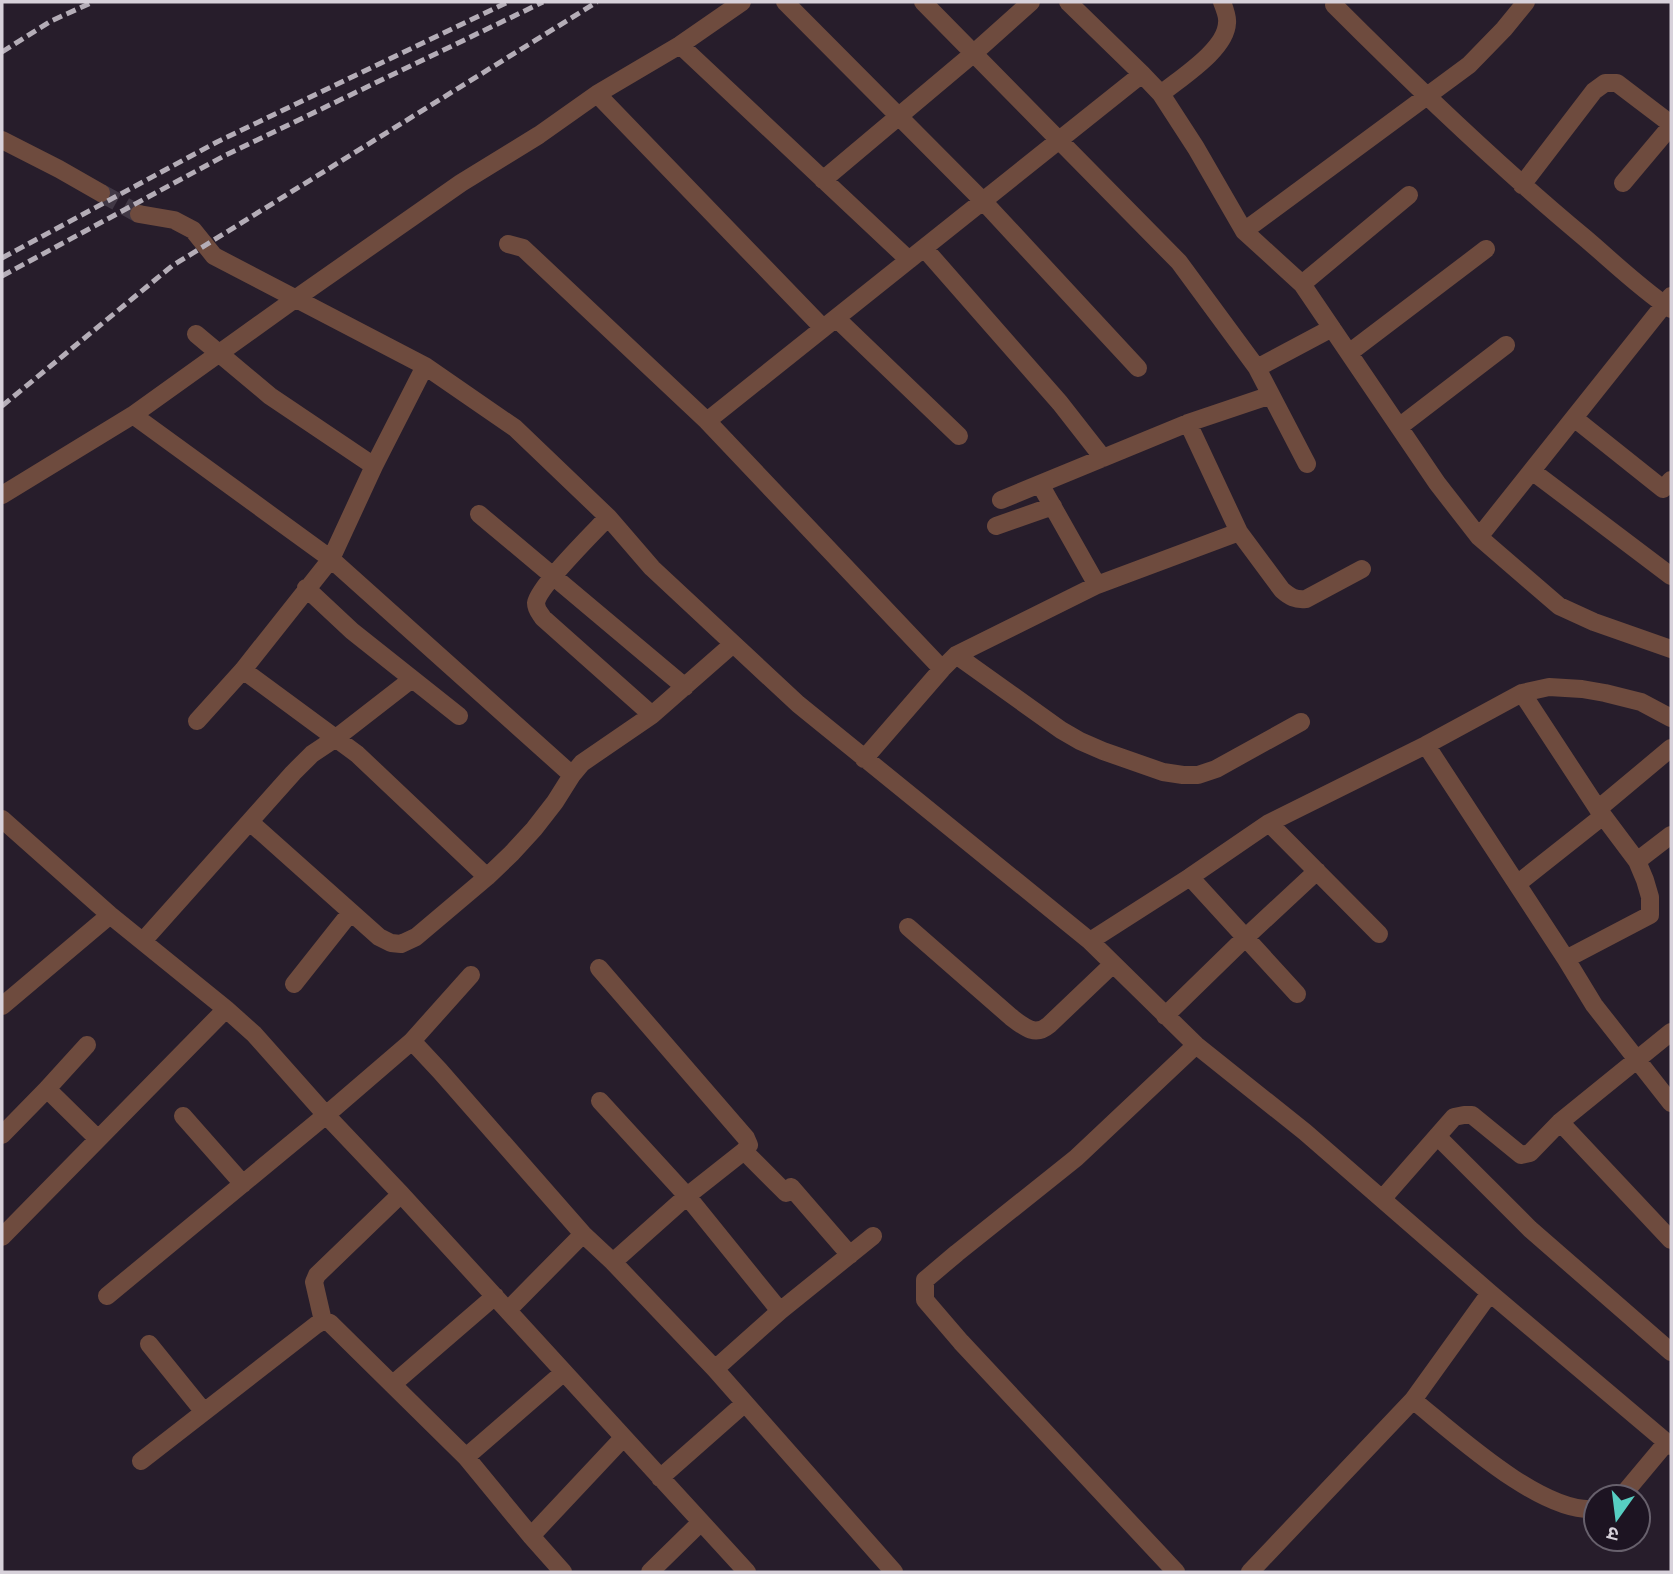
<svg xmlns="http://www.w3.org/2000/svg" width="1673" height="1574" font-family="'Roboto Condensed','Noto Sans Devanagari',sans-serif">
  <rect width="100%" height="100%" fill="#271d2b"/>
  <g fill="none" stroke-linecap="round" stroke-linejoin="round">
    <path stroke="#413845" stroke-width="18" stroke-dasharray="18 9" stroke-linecap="butt" d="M101 193 139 214"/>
    <path stroke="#6e4b3e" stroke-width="18" d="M785 2 983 201 1138 368
      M923 2 1179 262 1257 368 1271 395 1188 423 1001 500
      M1068 2 1142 74 1161 94 1196 148 1244 231 1302 284
      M1334 5C1415 86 1497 165 1585 238 1612 261 1642 290 1671 309
      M680 45 909 260
      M597 94 823 328
      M1161 94C1180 78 1226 50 1227 23 1228 17 1224 7 1222 2
      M2 140 59 169 101 193
      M823 180 974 53 1031 2
      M1623 183 1671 126
      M1522 185 1594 91 1605 83H1617L1671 124
      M1409 195 1302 284 1437 483 1479 537 1559 606 1594 622 1671 649
      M139 214 174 220 193 230 214 256 425 366 515 428 608 517 652 568 798 704 1090 941 1196 1045 1305 1132 1490 1293 1671 1446
      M1244 231 1469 65 1504 29 1526 2
      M508 244 523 248 707 421 942 669 864 759
      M924 248 1060 403 1103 458
      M836 318 959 436
      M196 334 270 396 374 466
      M1349 353 1486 249
      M1257 368 1332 328
      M1271 395 1307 464
      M133 415 331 559 572 775
      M1574 418 1663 489 1671 480
      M707 421 1142 74
      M1399 427 1506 345
      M1532 471 1671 576
      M1040 484 1097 585
      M2 495 133 415 295 299 461 183 539 135 597 94 680 45 742 2
      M479 514 685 687
      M608 517C594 532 538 587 536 603 536 610 540 613 543 618L652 715
      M996 526 1053 506
      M1239 532 1282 590C1290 597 1295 600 1306 599L1362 569
      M1479 537 1671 296
      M306 588 352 631 459 716
      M956 655 1061 730 1080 741 1103 751 1163 772 1183 775H1198L1216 769 1301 722
      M942 669 956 655 1097 585 1239 532 1188 423
      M243 670 357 754 487 877
      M1522 693 1598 809 1637 861 1645 880 1650 897V915L1566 959
      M197 721 243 670 331 559 374 466 425 366
      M1426 745 1522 693 1549 687 1582 689 1605 693 1641 702 1671 718
      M1598 809 1671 748
      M2 819 110 915 226 1009 254 1034 326 1115 401 1194 747 1572
      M250 822 379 937 391 943 401 944 416 937 487 877 512 853 534 829 555 802 572 775 582 763 652 715 733 644
      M1269 823 1379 934
      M1637 861 1671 835
      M1190 877 1297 994
      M1517 884 1603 816
      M908 927 1011 1017C1024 1027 1035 1037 1049 1025L1113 964
      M143 941 293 773 312 754 336 738 412 679
      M1090 941 1190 877 1269 823 1426 745 1566 959 1594 1005 1671 1103
      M599 968 746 1138 749 1145 744 1151 687 1196 613 1262
      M294 984 351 912
      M2 1006 110 915
      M1165 1016 1246 937 1317 871
      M412 1041 440 1071 583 1234 613 1262 715 1369 894 1572
      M47 1089 87 1045
      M600 1101 687 1196 780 1311
      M183 1116 243 1184
      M1560 1122 1671 1240
      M2 1135 47 1089 98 1139
      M1437 1136 1530 1229 1671 1352
      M744 1151 786 1193
      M791 1187 850 1255
      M1383 1198 1454 1117 1464 1115H1472L1521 1155 1530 1153 1560 1122 1671 1032
      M2 1237 226 1009
      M107 1296 326 1115 412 1041 471 975
      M508 1310 583 1234
      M323 1321 314 1282 317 1275 401 1194
      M149 1344 204 1412
      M715 1369 780 1311 873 1236
      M393 1384 495 1296
      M1413 1400C1454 1433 1542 1515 1596 1509
      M466 1457 564 1372
      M141 1461 316 1325 323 1321 330 1323 466 1457 531 1536 563 1572
      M660 1478 745 1403
      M1621 1497 1667 1442
      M531 1536 623 1438
      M650 1572 701 1522
      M1176 1572 961 1342 925 1300V1280L957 1253 1076 1158 1196 1045
      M1250 1572 1413 1400 1490 1293"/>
    <path stroke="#b4adb7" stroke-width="5" stroke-dasharray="10 5" stroke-linecap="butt" d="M2 52 51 21 93 2
      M2 258 217 142 508 2
      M2 276 224 156 543 2
      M2 406 172 266 597 2"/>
  </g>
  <rect width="1673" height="1574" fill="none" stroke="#d7d1da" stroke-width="7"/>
  <g transform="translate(1617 1518) rotate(194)"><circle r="33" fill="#1d1422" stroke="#67606c" stroke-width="2"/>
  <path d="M0-5L12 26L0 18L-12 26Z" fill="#57cec2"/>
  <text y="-10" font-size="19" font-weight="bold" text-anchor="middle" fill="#d7d1da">उ</text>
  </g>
</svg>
